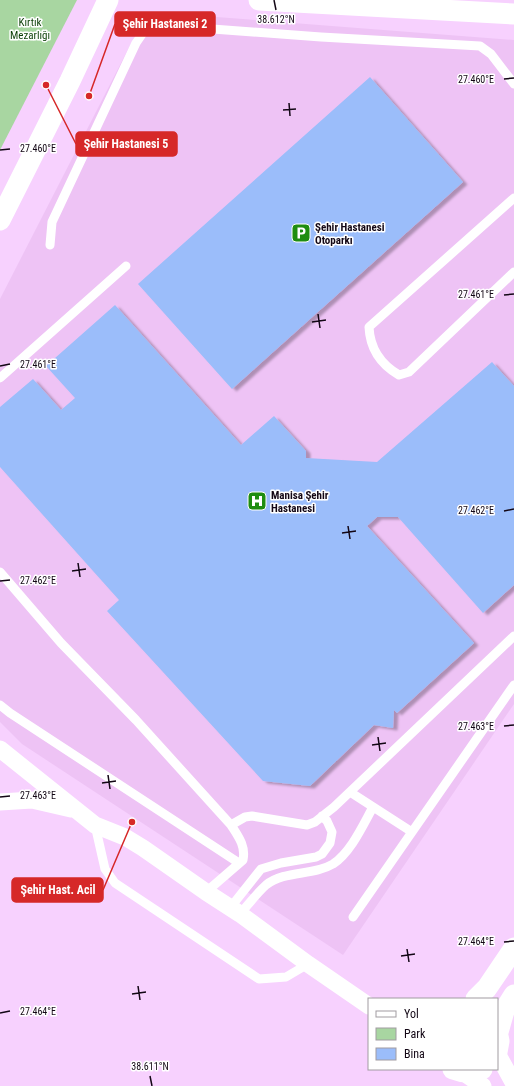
<svg xmlns="http://www.w3.org/2000/svg" width="514" height="1086" font-family="'Roboto Condensed',sans-serif">
  <defs>
    <filter id="shadow"><feDropShadow dx="4.5" dy="2.5" stdDeviation="1" flood-color="#0004"/></filter>
  </defs>
  <rect width="100%" height="100%" fill="#f7d1fe"/>
  <path fill="#eec3f5" d="M164 13 514 40V704L343 955 22 744 0 722V299L140 26Z"/>
  <path fill="#a8d6a1" d="M0 0H77L0 150Z"/>
  <path fill="#9bbdfa" filter="url(#shadow)" d="M370 77 463 182 232 389 138 284Z
    M115 305 241 445 274 416 306 451V458L377 462 492 362 514 386V585L483 613 398 517H377L367 526 474 643 397 713 394 710 393 728 374 725 310 786 263 781 107 611 119 600 0 467V407L33 379 61 410 75 398 46 366Z"/>
  <g fill="none" stroke-linecap="round" stroke-linejoin="round">
    <path stroke="#fff" stroke-width="9" d="M514 198 369 327C370 349 380 364 399 375L409 372 514 272
      M50 245 52 222 136 43 147 27 159 25 321 37 480 46 491 54 514 84
      M0 378 126 266
      M0 572 61 643 136 720 231 825C238 836 246 846 243 860L206 892
      M0 705 10 713 239 863
      M350 792 412 832
      M95 825 105 869 115 883 259 979 286 977 308 964
      M231 825 245 817 252 816 307 825 315 822 334 807 514 636
      M230 908 261 869 281 863 316 857 322 854 330 843 332 832 327 821 322 816
      M240 914C248 905 257 893 266 885 285 870 313 876 333 864 351 852 363 825 373 807
      M353 917 514 685"/>
    <path stroke="#fff" stroke-width="17" d="M0 749 95 825 125 837 143 848 206 892 240 914 308 964 369 1006
      M0 802 32 800 71 809
      M497 1053 514 1084
      M464 1073 483 1086"/>
    <path stroke="#fff" stroke-width="21" d="M259 0 514 14
      M0 220 70 81 108 0
      M476 999 487 988 514 948
      M497 1031 499 1041 497 1052
      M498 1032 504 1011 514 995
      M453 1069C463 1073 472 1073 482 1069"/>
  </g>
  <path fill="none" stroke="#130715" stroke-width="1.5" d="M274 0 276 10M504 79 514 78M289 103 290 116M283 110 296 109M0 150 10 149M504 295 514 294M318 314 320 328M312 322 326 320M0 366 10 364M504 511 514 509M348 526 350 539M342 533 356 531M78 563 80 577M72 571 86 569M0 581 10 580M504 726 514 725M378 737 380 751M372 745 386 743M108 775 110 789M102 783 116 781M0 797 10 796M504 942 514 941M407 949 409 962M401 956 415 954M138 986 140 1000M132 994 146 992M0 1013 10 1011M150 1076 152 1086"/>
  <defs>
    <symbol id="parking-square" viewBox="-11 -11 22 22"><rect x="-9" y="-9" width="18" height="18" rx="4" fill="#1f8d10" stroke="#fff"/><path d="M-3.5-5.5H1a3.5 3.5 0 0 1 0 7H-1V5.5H-3.5ZM-1-3.4V-.6H.8a1.4 1.4 0 0 0 0-2.8Z" fill="#fff"/></symbol>
    <symbol id="hospital-square" viewBox="-11 -11 22 22"><rect x="-9" y="-9" width="18" height="18" rx="4" fill="#1f8d10" stroke="#fff"/><path d="M-5-5h3v3.5h4V-5h3V5h-3V1.5h-4V5h-3Z" fill="#fff"/></symbol>
  </defs>
  <g fill-rule="evenodd">
    <use href="#parking-square" x="290" y="222" width="22" height="22"/>
    <use href="#hospital-square" x="246" y="490" width="22" height="22"/>
  </g>
  <g text-anchor="middle" stroke-width="3" stroke-linejoin="round" paint-order="stroke">
    <g font-size="11" fill="#093d04" stroke="#fff">
      <text x="30" y="26">Kırtık<tspan x="30" dy="13">Mezarlığı</tspan></text>
    </g>
    <g font-size="11" font-weight="bold" fill="#130715" stroke="#fff" text-anchor="start">
      <text x="315" y="231">Şehir Hastanesi<tspan x="315" dy="13">Otoparkı</tspan></text>
      <text x="271" y="499">Manisa Şehir<tspan x="271" dy="13">Hastanesi</tspan></text>
    </g>
  </g>
  <g font-size="10" text-anchor="middle" fill="#130715" stroke="#fff" stroke-width="3" stroke-linejoin="round" paint-order="stroke">
    <text x="276" y="23">38.612°N</text>
    <text x="476" y="83">27.460°E</text>
    <text x="38" y="152">27.460°E</text>
    <text x="476" y="298">27.461°E</text>
    <text x="38" y="368">27.461°E</text>
    <text x="476" y="514">27.462°E</text>
    <text x="38" y="584">27.462°E</text>
    <text x="476" y="730">27.463°E</text>
    <text x="38" y="799">27.463°E</text>
    <text x="476" y="945">27.464°E</text>
    <text x="38" y="1015">27.464°E</text>
    <text x="150" y="1070">38.611°N</text>
  </g>
  <path fill="none" stroke="#d62828" stroke-width="1.5" d="M89 96L115 24M46 85L76 144M132 822L103 890"/>
  <g fill="#d62828" stroke="#fff" stroke-width="1.5">
    <circle cx="89" cy="96" r="4"/>
    <circle cx="46" cy="85" r="4"/>
    <circle cx="132" cy="822" r="4"/>
  </g>
  <g fill="#d62828" stroke="#d62828" stroke-width="1.5">
    <rect x="115" y="12" width="100" height="24" rx="4"/>
    <rect x="76" y="132" width="101" height="24" rx="4"/>
    <rect x="12" y="878" width="91" height="24" rx="4"/>
  </g>
  <g font-size="12" text-anchor="middle" font-weight="bold" fill="#fff">
    <text x="165" y="28">Şehir Hastanesi 2</text>
    <text x="126" y="148">Şehir Hastanesi 5</text>
    <text x="58" y="894">Şehir Hast. Acil</text>
  </g>
  <rect x="368" y="998" width="130" height="72" fill="#ffffff" stroke="#a19ca1"/>
  <rect x="376" y="1011" width="20" height="6" fill="#ffffff" stroke="#a19ca1"/>
  <text x="404" y="1018" font-size="12" fill="#130715">Yol</text>
  <rect x="376" y="1028" width="20" height="12" fill="#a8d6a1" stroke="#a19ca1"/>
  <text x="404" y="1038" font-size="12" fill="#130715">Park</text>
  <rect x="376" y="1048" width="20" height="12" fill="#9bbdfa" stroke="#a19ca1"/>
  <text x="404" y="1058" font-size="12" fill="#130715">Bina</text>
</svg>
